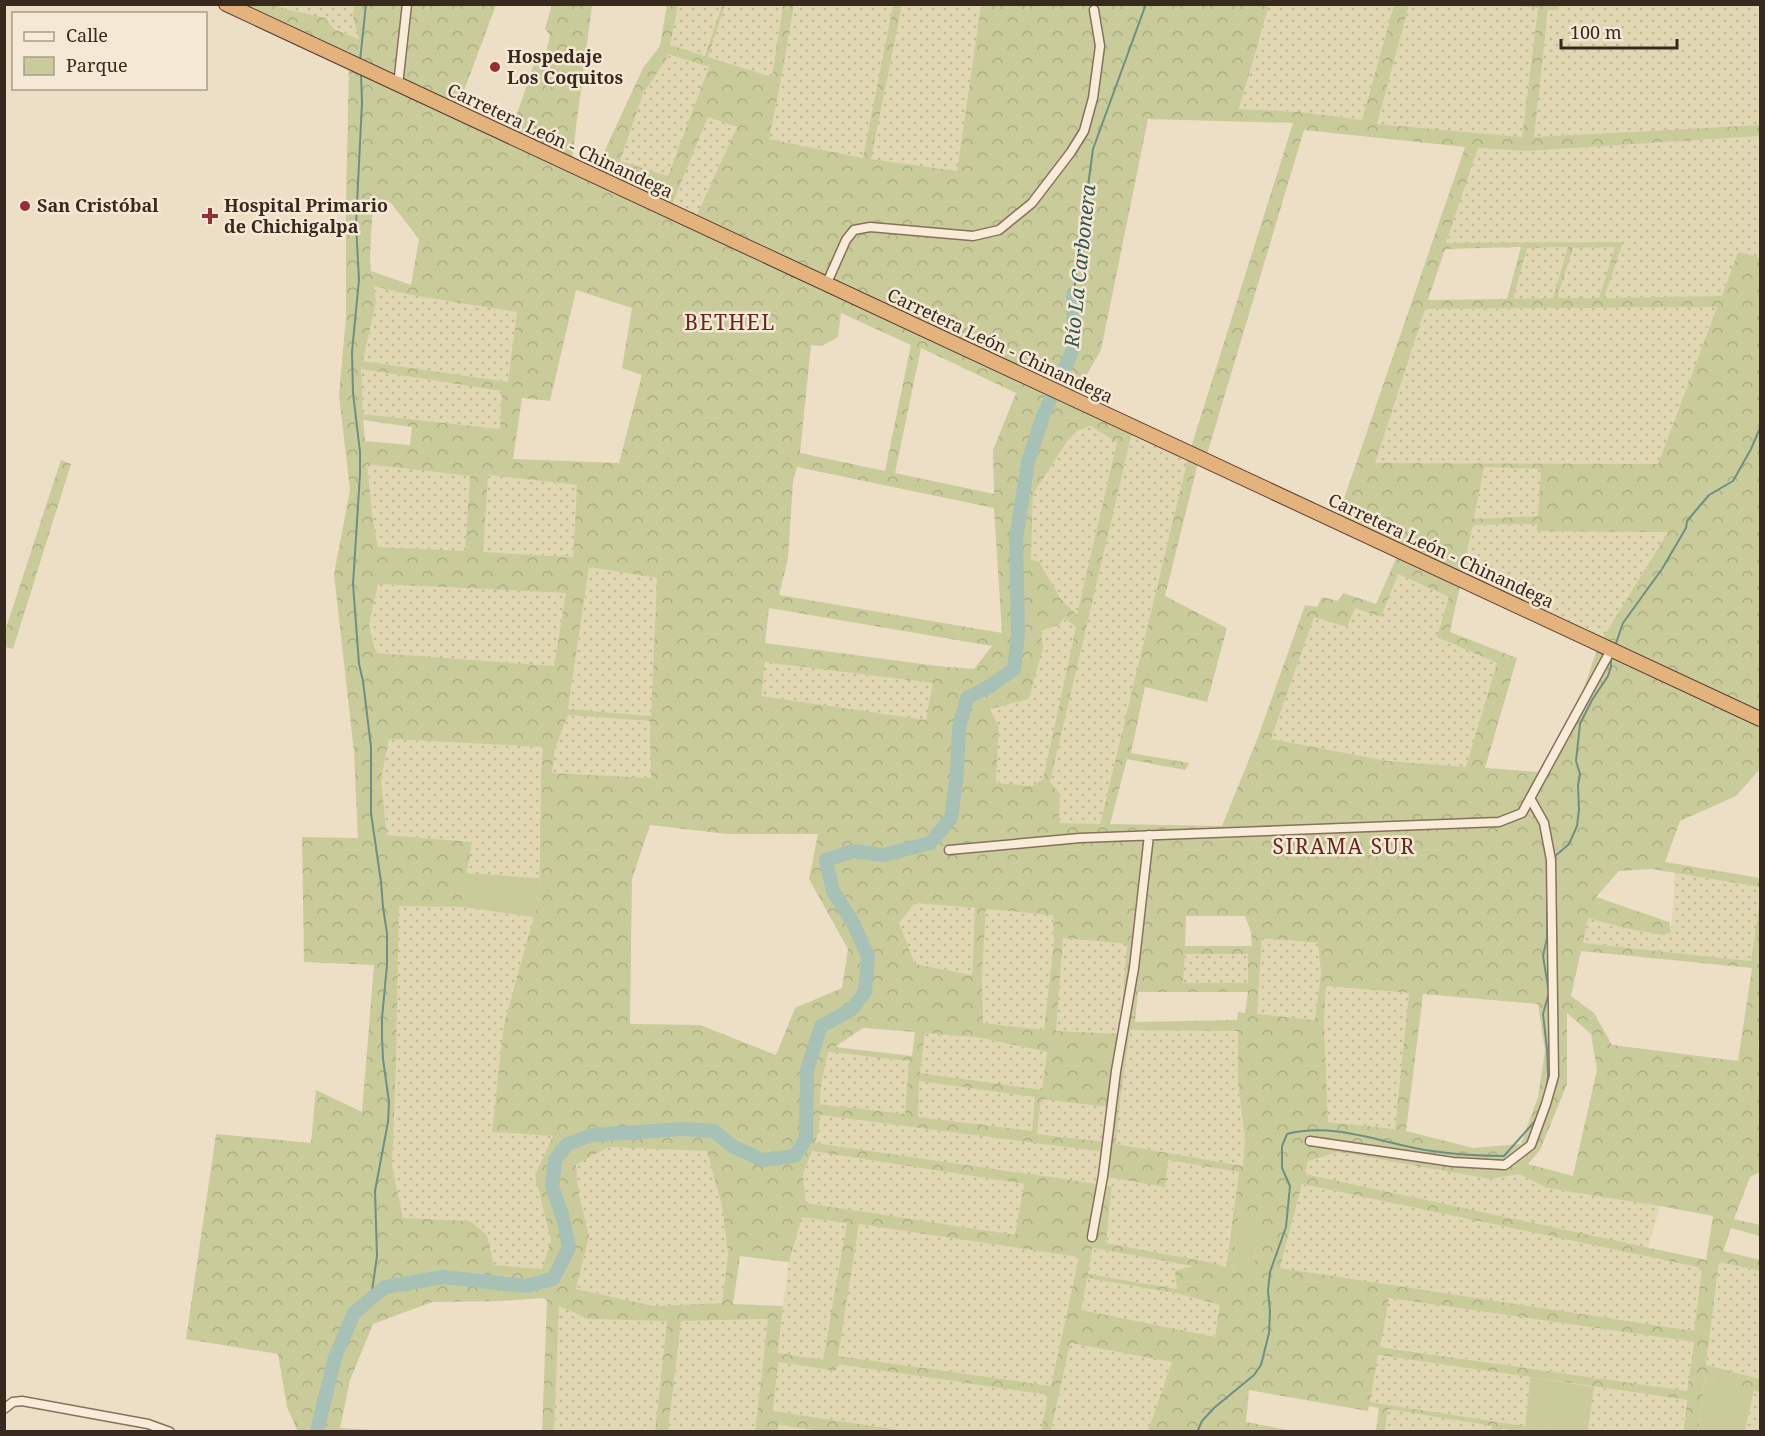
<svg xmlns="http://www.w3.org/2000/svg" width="1765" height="1436" font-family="'Noto Serif',serif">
  <defs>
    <pattern id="farmland-dots" width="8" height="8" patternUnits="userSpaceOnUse" patternTransform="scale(1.5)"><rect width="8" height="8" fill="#e2d7b3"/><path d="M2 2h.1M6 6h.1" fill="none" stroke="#c3b99a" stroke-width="1.8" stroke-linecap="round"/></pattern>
    <pattern id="forest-crowns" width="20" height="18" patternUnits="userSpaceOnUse" patternTransform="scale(1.5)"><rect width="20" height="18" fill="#c9cb9a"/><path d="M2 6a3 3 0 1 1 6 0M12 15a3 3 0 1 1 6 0" fill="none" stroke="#adae84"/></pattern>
  </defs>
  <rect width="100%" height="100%" fill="#eddec6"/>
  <path fill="url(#farmland-dots)" d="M1511 4 1538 8 1522 137 1377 124 1409 5Z
    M1559 4 1760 5V125L1533 137 1549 9 1557 10Z
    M275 5H354L353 18 360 39Z
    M678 5H722L705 56 669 45Z
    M725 5H783L772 77 708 57Z
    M794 5H893L864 158 769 139 781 80Z
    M902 5H981L957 171 871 159Z
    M1269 5H1394L1362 120 1301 112 1239 109Z
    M668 54 709 67 668 177 619 161 643 94 667 58Z
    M708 117 737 127 693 223 669 212Z
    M1760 136V257L1738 252 1722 296 1603 298 1622 242 1446 244 1478 148 1527 151Z
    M1569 247 1553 298 1512 299 1527 248Z
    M1616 247 1599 298H1556L1573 248Z
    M374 286 411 295 517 312 508 382 363 361 376 302Z
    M1717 307 1658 464 1374 463 1425 309Z
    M361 369 503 391 500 429 363 414Z
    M1090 426 1117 441 1078 616 1061 599 1039 562 1031 559 1033 494 1066 443 1077 431Z
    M1133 428 1189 454 1100 824 1059 823 1060 794 1050 782Z
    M367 463 470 476 465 552 378 547 373 520Z
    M1484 467 1541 469 1538 516 1474 519Z
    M488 475 577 485 573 557 482 552Z
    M1537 524V531H1669L1599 644 1462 581 1473 525Z
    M589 567 657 578 651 716 568 709Z
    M1398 574 1449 597 1437 637 1497 663 1466 767 1388 761 1271 739 1314 617 1347 626 1355 607 1381 617Z
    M378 584 566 593 554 667 376 653 369 625Z
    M1063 618 1076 627 1043 779 1032 786 996 783 999 727 990 709 1029 698 1041 631 1059 625Z
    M765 661 934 683 926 721 760 696Z
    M567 715 651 721V778L552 773 555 747Z
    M389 739 544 747 541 773 539 878 466 873 471 842 387 835 381 780Z
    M1675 873 1760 887V901L1752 961 1582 943 1588 918 1624 928 1663 935 1671 932Z
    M915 903 975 908 972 975 915 964 899 923Z
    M399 905 461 907 534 917 504 1024 493 1132 554 1136 535 1175 551 1241 543 1269 494 1265 487 1235 470 1221 403 1218 392 1166 396 1044Z
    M986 909 1053 914 1054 941 1044 1030 982 1023V977Z
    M1063 938 1127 944 1121 1034 1055 1032Z
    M1262 938 1318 943 1321 973 1316 1020 1257 1014Z
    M1185 954H1248V983H1183Z
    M1326 986 1409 993 1396 1129 1328 1122 1324 1021Z
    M1130 1030H1238V1082L1245 1139 1243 1166 1116 1144 1119 1109Z
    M925 1033 982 1038 1047 1052 1042 1091 920 1073Z
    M828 1052 909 1061 905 1115 820 1104 821 1085Z
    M919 1081 1036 1097 1032 1132 917 1117Z
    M1041 1098 1110 1107 1107 1142 1037 1134Z
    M819 1115 1106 1152 1165 1187 1168 1160 1239 1172 1225 1268 1208 1262 1106 1243 1112 1186 814 1143 818 1134Z
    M608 1147 707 1151 722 1206 728 1254 722 1303 654 1306 576 1289 589 1236 579 1195 576 1165Z
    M811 1151 1025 1184 1015 1236 806 1203 803 1173Z
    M1339 1152 1490 1179 1519 1174 1547 1188 1660 1206 1648 1248 1305 1174 1308 1161Z
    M1302 1184 1702 1268 1694 1331 1280 1268Z
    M802 1217 848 1223 823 1360 778 1354 783 1306 789 1262Z
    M859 1223 1079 1257 1051 1386 838 1356Z
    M1092 1248 1105 1250 1195 1266 1178 1289 1087 1274Z
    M1719 1262 1760 1271V1379L1706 1366Z
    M1087 1278 1180 1294 1221 1305 1214 1338 1081 1310Z
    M1388 1298 1694 1342 1687 1392 1380 1346Z
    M559 1306 589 1319 667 1320 655 1431 554 1432Z
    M768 1318 755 1431 668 1432 680 1321Z
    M1070 1343 1173 1362 1148 1431 1051 1432Z
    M1378 1355 1530 1377 1525 1427 1370 1402Z
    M777 1362 835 1371 837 1364 1049 1395 1041 1431H906L773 1411Z
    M1594 1387 1686 1400 1682 1431H1588Z
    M1754 1390 1760 1392V1431L1745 1432Z
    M1388 1409 1492 1426V1431L1385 1432Z
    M779 1424 820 1431 778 1432Z"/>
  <path fill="#c9cb9a" d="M466 873 539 878V898L534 917 461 907Z
    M1239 1208 1259 1232 1254 1262 1241 1273 1233 1270Z
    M1530 1377 1594 1387 1588 1431H1554L1525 1427Z
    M1705 1378 1754 1390 1745 1431 1698 1432Z"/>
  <path fill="url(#forest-crowns)" fill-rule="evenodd" d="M667 4 678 5 670 45 705 56 722 5H725L708 57 772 77 783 5H794L781 80 769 139 863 158 893 5H902L871 159 957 171 981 5H1269L1239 109 1301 112 1362 120 1394 5H1409L1377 124 1522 137 1538 8 1511 5H1559L1558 10H1548L1534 137 1760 125V136L1527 151 1478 148 1446 243 1623 242 1604 298 1722 296 1738 252 1760 257V769L1736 796 1680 821 1665 862 1760 878V887L1652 869 1619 871 1596 897 1669 922 1671 932 1663 935 1624 928 1588 918 1583 943 1751 961 1760 901V1029L1758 1049 1760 1050V1172L1750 1177 1734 1219 1760 1225V1236L1731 1228 1723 1251 1760 1260V1271L1719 1262 1706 1365 1760 1379V1392L1705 1378 1698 1431H1683L1687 1400 1378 1355 1370 1402 1554 1431H1520L1501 1429V1431H1492V1426L1388 1409 1385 1431H1376L1379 1408 1369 1406 1368 1411 1249 1390 1246 1422 1293 1431H1148L1172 1362 1070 1343 1051 1431H1041L1048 1395 837 1364 836 1371 778 1362 773 1411 906 1431H820L779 1425 778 1431H755L768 1319 681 1321 668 1431H655L667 1321 589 1319 559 1306 554 1431H542L547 1301 543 1298 499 1301 432 1302 373 1324 350 1380 340 1428 392 1431 298 1432 287 1407 278 1354 186 1339 216 1134 311 1143 316 1090 362 1112 374 965 304 962 302 837 358 838 354 752 334 574 350 490 339 395 346 316V203L349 63 226 5H275L285 9 325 18 334 29 359 39 353 18 354 5H496L456 112 509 137 536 58 545 57 550 35 545 29 552 5H592L571 166 593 176 643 68 660 46ZM668 54 709 67 668 176 620 161 643 94 667 58ZM708 117 737 127 693 223 669 212ZM1148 119 1293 123 1189 454 1100 824 1059 823 1060 794 1050 782 1133 428 1072 400 1101 350ZM1304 130 1465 147 1336 522 1399 552 1376 604 1343 593 1338 601 1322 597 1317 607 1305 605 1258 737 1222 826 1110 824 1127 759 1185 770 1189 763 1131 753 1145 687 1207 702 1227 628 1165 596 1199 459 1205 461ZM373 197 391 203 419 239 411 285 371 271 370 258ZM1521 247 1507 299 1428 300 1445 249ZM1568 247 1553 298 1513 299 1527 248ZM1615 247 1599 298H1557L1573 248ZM374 286 411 295 517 312 508 382 363 361 376 302ZM576 290 632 308 622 368 642 375 619 463 513 459 522 398 550 401ZM1717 307 1658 464 1375 463 1425 309ZM841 313 911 345 885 471 800 453 811 345 822 346 838 337ZM921 348 1016 393 993 450 994 494 895 473ZM361 369 502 391 500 429 363 414ZM363 420 412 427 410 445 365 441ZM1090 426 1117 442 1077 615 1061 599 1039 562 1031 559 1033 494 1066 443 1077 431ZM367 464 470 476 465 551 378 547 373 520ZM797 467 994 508 1002 633 779 595 788 559 793 481ZM1484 467 1541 469 1538 516 1474 519ZM488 475 577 485 573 557 483 552ZM1537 524V531L1668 532 1599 644 1575 714 1538 772 1485 768 1517 658 1450 632 1473 525ZM589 567 657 578 651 716 568 709ZM1398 574 1449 597 1437 637 1497 663 1466 767 1388 761 1271 739 1314 617 1347 627 1355 608 1381 617ZM378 584 566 593 554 666 376 653 369 625ZM769 608 992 646 974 669 937 666 765 643ZM1064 618 1076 627 1043 779 1032 786 996 783 999 727 990 709 1029 699 1043 647 1041 631 1059 625ZM765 662 933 683 926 720 761 696ZM568 715 650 721 651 778 552 773 555 748ZM389 739 543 747 541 773 539 898 504 1024 492 1132 553 1136 535 1175 551 1241 542 1269 494 1265 487 1235 470 1221 403 1218 392 1166 396 1063 399 906 461 907 472 842 387 835 381 780ZM650 825 727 834H818L809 879 848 949 842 988 795 1008 776 1055 700 1025 630 1024 632 879ZM915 903 975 908 972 975 915 964 899 923ZM986 909 1053 915 1054 941 1044 1030 983 1023 982 977ZM1245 916 1251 932 1252 946H1185L1186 916ZM1063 938 1127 944 1120 1034 1056 1031ZM1262 938 1318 943 1321 973 1315 1020 1257 1014ZM1581 951 1752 968 1738 1061 1612 1045 1594 1013 1571 996ZM1185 954H1248V983H1183ZM1326 986 1409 993 1395 1129 1328 1122 1324 1021ZM1138 992H1248L1245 1013 1238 1012 1237 1020 1135 1022ZM1423 994 1538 1004 1545 1051 1538 1097 1521 1144 1473 1148 1406 1131ZM1567 1013 1591 1034 1597 1070 1573 1176 1528 1164 1540 1150 1567 1084ZM863 1028 915 1032 912 1056 835 1047ZM1130 1030 1238 1031V1082L1245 1139 1243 1166 1116 1144 1119 1109ZM925 1033 982 1038 1047 1052 1042 1090 920 1073ZM828 1052 909 1061 905 1114 820 1104 821 1085ZM919 1081 1035 1097 1032 1131 918 1117ZM1041 1099 1109 1107 1106 1142 1037 1134ZM820 1115 1105 1152 1103 1176 1165 1187 1168 1160 1239 1172 1226 1267 1208 1262 1106 1243 1112 1186 815 1143 818 1134ZM608 1147 707 1151 722 1206 728 1254 722 1303 654 1306 576 1289 589 1236 579 1195 576 1165ZM812 1151 1024 1184 1015 1235 806 1203 803 1173ZM1339 1152 1490 1179 1519 1174 1547 1188 1660 1206 1713 1216 1706 1260 1305 1174 1308 1161ZM1302 1184 1702 1268 1694 1331 1280 1268ZM1239 1209 1259 1232 1254 1262 1241 1273 1233 1270ZM802 1217 847 1223 823 1360 778 1353 783 1306 733 1304 740 1256 789 1262ZM859 1224 1079 1257 1051 1386 838 1356ZM1092 1248 1105 1250 1193 1266 1175 1271 1177 1289 1088 1274ZM1087 1278 1180 1294 1220 1305 1215 1337 1081 1310ZM1389 1298 1694 1342 1687 1391 1380 1347Z
    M61 460 71 464 13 649 5 647V631Z"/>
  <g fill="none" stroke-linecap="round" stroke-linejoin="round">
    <path stroke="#6e8f84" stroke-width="2" d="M360 61 366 4
      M361 73 362 103 356 224 359 280 352 352 353 393 360 452V474L353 584 359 664 363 681 371 747V813L381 882 383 907 387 933V965L382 1018V1037L383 1059 389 1102 388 1122 375 1191 377 1256 371 1298
      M1073 297 1093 149 1146 4
      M1615 646 1623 623 1662 569 1686 528 1687 521 1709 495 1733 481 1751 449 1760 428
      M1553 858 1569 844 1577 826 1579 810 1578 785 1580 774 1576 761 1580 724 1592 700 1608 676 1611 667V657
      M1546 1092 1548 1077 1547 1049 1543 1014 1549 993 1543 956 1547 938V899
      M1197 1432 1202 1421 1214 1408 1254 1375 1261 1365 1269 1333 1270 1311 1268 1291 1270 1272 1286 1227 1290 1186 1282 1168V1146L1287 1134C1332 1122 1380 1142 1425 1150 1451 1154 1477 1156 1504 1156L1536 1120"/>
    <path stroke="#a7c1b7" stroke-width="14" d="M317 1432 335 1357 354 1313 385 1287 444 1277 525 1286 553 1279 569 1248 563 1218 552 1186 555 1160 567 1144 593 1135 684 1129 714 1131 732 1146 762 1160 795 1156 806 1138 807 1070 821 1026 851 1010 865 992 868 956 852 921 833 891 826 860 853 851 884 855 930 843 951 818 957 774 959 728 967 698 990 686 1014 669 1018 634 1016 539 1028 462 1043 416 1074 347 1073 297"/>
    <defs>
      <path id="minor" d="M398 85 407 4
        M826 285 846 240 854 230 870 227 973 236 999 230 1032 203 1071 152 1084 131 1093 98 1100 46 1094 10
        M949 850 1080 838 1499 822 1522 813 1611 650
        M1310 1141 1453 1162 1505 1165 1531 1145 1546 1104 1554 1076 1551 860 1544 823 1530 798
        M1092 1237 1103 1176 1116 1071 1134 968 1149 835
        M4 1409 13 1402 22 1401 148 1424 170 1432"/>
      <path id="trunk" d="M226 4 1760 719"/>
    </defs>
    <use href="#minor" stroke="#88705c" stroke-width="11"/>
    <use href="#trunk" stroke="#563e30" stroke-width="16"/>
    <use href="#minor" stroke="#f8ecd9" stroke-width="8"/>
    <use href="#trunk" stroke="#e4b27c" stroke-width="14"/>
  </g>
  <g fill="#952e37" stroke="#f5e9d5" stroke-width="2">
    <circle cx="495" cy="67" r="6"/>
    <circle cx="25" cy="206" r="6"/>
    <path d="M207 207h6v6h6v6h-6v6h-6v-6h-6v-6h6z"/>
  </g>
  <g text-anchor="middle" stroke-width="5" stroke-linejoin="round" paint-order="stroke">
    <g font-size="18" font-weight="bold" fill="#38291f" stroke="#f5e9d5" text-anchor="start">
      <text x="507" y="63">Hospedaje<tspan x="507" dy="21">Los Coquitos</tspan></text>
      <text x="37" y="212">San Cristóbal</text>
      <text x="224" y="212">Hospital Primario<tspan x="224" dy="21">de Chichigalpa</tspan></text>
    </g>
    <g font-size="18" fill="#38291f" stroke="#f5e9d5">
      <text transform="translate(560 141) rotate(25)" y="6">Carretera León - Chinandega</text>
      <text transform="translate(1000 346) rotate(25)" y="6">Carretera León - Chinandega</text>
      <text transform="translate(1441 551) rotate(25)" y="6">Carretera León - Chinandega</text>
    </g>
    <g font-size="20" font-style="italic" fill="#2f5852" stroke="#f5e9d5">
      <text transform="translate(1080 266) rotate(-84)" y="7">Río La Carbonera</text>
    </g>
    <g font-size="21" letter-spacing="1.5" fill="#642820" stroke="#f5e9d5">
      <text x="730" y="330">BETHEL</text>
      <text x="1344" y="854">SIRAMA SUR</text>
    </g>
  </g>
  <rect width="1765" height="1436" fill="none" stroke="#38291f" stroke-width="12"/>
  <rect x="12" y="12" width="195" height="78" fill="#f5e9d5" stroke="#a99c8c" stroke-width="1.5"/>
  <rect x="24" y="32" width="30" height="9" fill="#f8ecd9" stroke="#a99c8c" stroke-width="1.5"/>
  <text x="66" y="42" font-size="18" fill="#38291f">Calle</text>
  <rect x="24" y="57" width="30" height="18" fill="#c9cb9a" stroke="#a99c8c" stroke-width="1.5"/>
  <text x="66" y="72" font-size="18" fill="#38291f">Parque</text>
  <path d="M1561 39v9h116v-9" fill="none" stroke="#38291f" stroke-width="3"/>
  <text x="1570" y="39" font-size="18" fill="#38291f" stroke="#f5e9d5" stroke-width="4.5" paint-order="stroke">100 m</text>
</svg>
